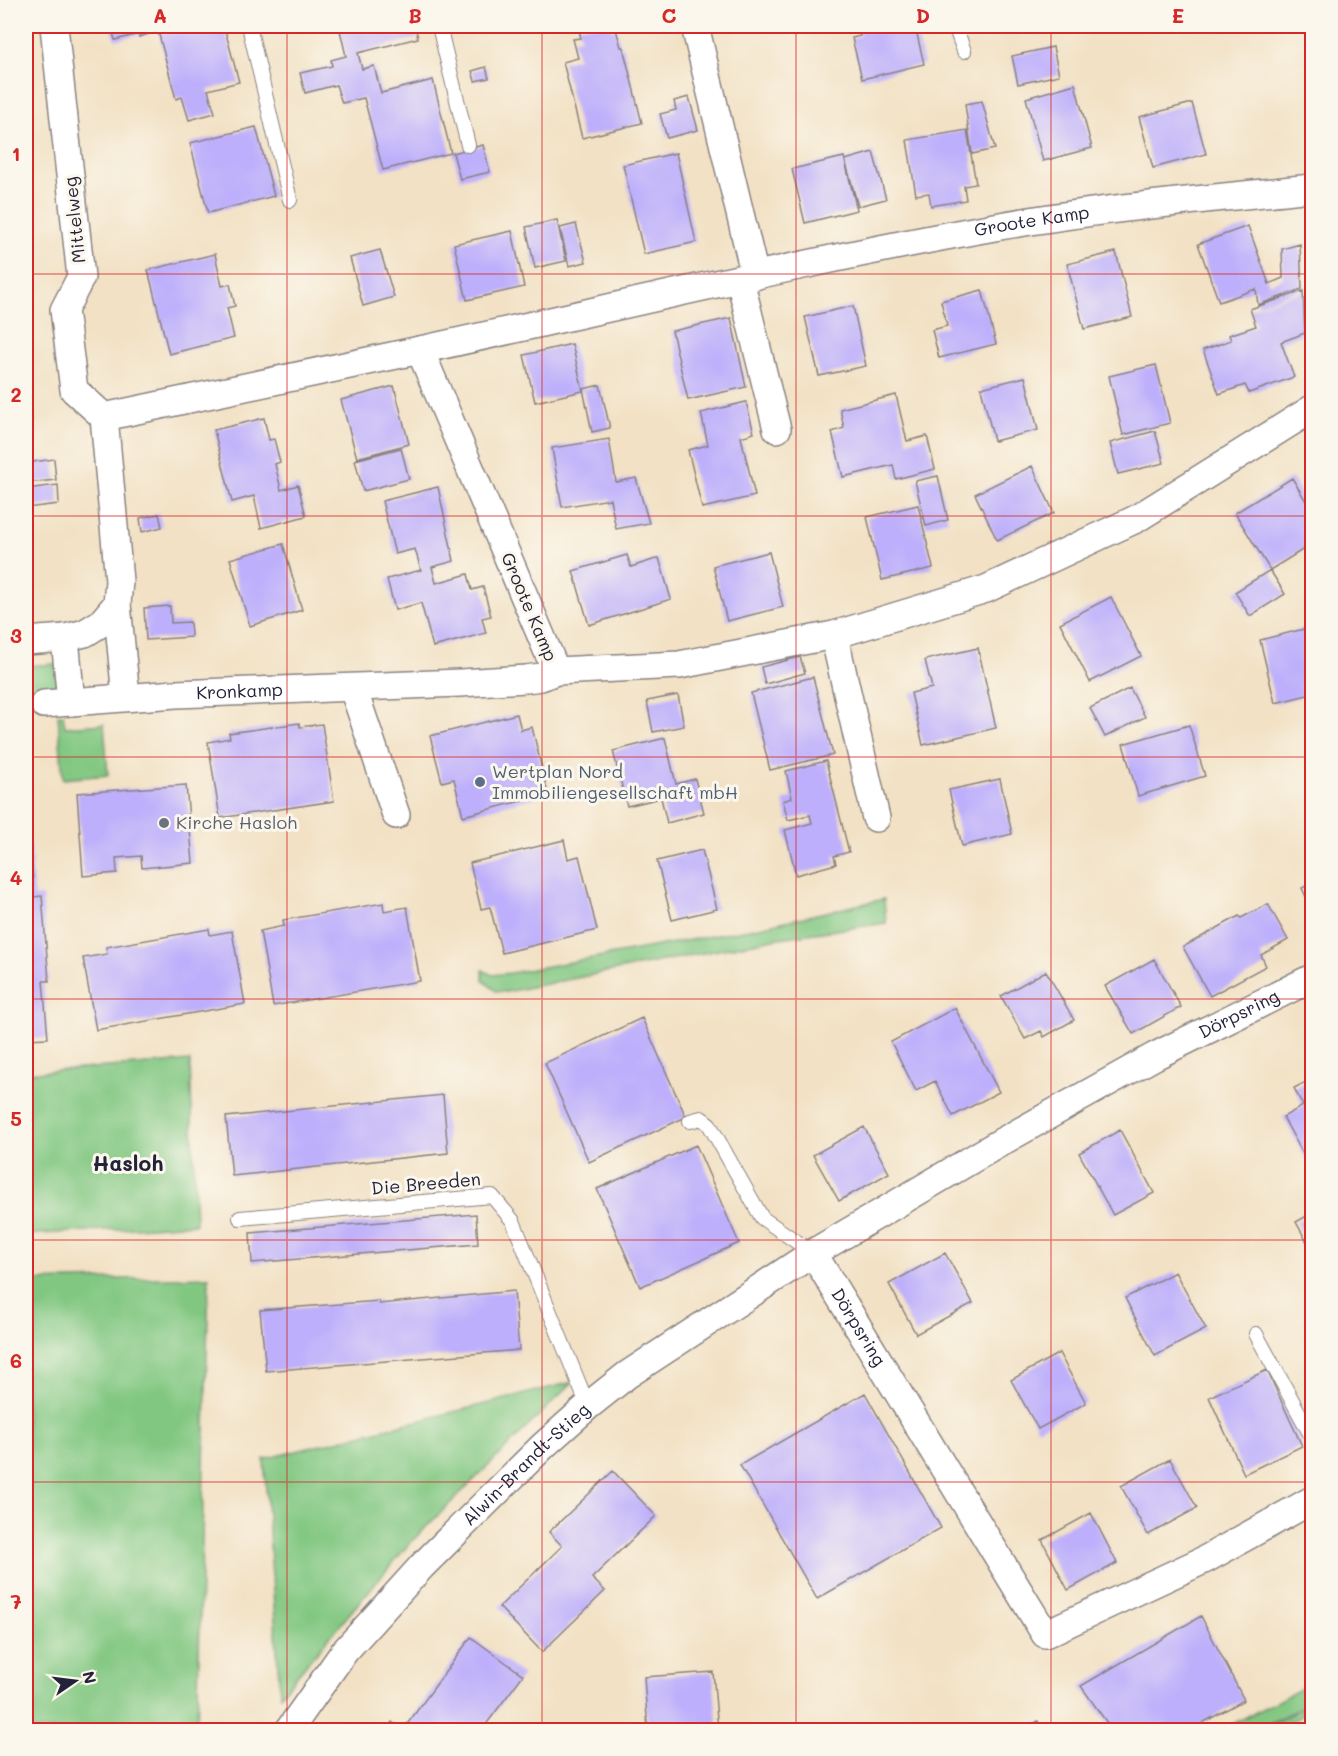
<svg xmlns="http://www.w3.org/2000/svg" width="1338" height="1756" font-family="Mali,sans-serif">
  <rect width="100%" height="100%" fill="#fbf7ec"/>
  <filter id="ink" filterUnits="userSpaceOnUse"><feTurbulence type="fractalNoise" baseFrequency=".0167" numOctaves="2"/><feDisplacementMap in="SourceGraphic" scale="12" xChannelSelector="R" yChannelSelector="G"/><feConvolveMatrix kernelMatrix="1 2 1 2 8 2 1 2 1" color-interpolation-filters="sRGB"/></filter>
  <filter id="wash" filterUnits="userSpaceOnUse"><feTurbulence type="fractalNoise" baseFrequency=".008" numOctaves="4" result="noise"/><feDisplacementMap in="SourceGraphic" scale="24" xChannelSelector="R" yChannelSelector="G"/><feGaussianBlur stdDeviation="1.35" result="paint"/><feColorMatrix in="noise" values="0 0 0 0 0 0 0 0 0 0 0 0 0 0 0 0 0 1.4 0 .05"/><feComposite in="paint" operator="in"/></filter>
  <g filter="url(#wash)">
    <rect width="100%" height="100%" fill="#f2e1c4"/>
    <path fill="#81c781" stroke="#52745e" stroke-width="1.5" d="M55 664 57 692 26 694V666Z
      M63 714 65 727 104 724 108 775 63 779 58 715Z
      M884 899 886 923 779 938 506 992 496 991 483 980V970L492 975 511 973 755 928Z
      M190 1061 196 1224 26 1235V1073Z
      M209 1277 197 1730H26V1281Z
      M573 1382 409 1544 280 1695 264 1459Z
      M1312 1683V1701L1257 1730H1221Z
      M1312 1704V1711L1274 1730H1260Z"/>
    <g id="blocks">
      <path fill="#bdaffb" d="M111 26H224L239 82 208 90 215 113 189 120 182 97 176 99 158 31 139 37V34L115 40Z
        M339 26H415L418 38 358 53 362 69 374 66 381 93 433 80 451 153 383 170 364 98 342 103 336 85 305 93 300 73 332 66 331 60 346 56Z
        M578 26H610L611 30 616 29 621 47H623L642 123 582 138 563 62 578 58 573 39 581 38Z
        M858 26H915L924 64 862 79 852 38 860 36Z
        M1053 47 1059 75 1018 84 1012 56Z
        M486 67 489 78 475 81 472 71Z
        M1075 84 1092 148 1043 161 1026 98Z
        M689 97 698 130 667 138 660 114 676 110 674 101Z
        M26 98H28L33 130 26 131Z
        M982 101 995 149 972 154 965 104Z
        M1192 103 1206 154 1153 168 1139 117Z
        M256 127 274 196 208 213 190 143Z
        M967 130 976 184 964 186 966 200 931 206 929 193 916 195 907 140Z
        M483 145 490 172 460 179 453 153Z
        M873 152 886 199 858 206 845 160Z
        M676 153 696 242 644 254 623 165Z
        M844 157 857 210 805 223 792 169Z
        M557 220 566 261 535 268 526 227Z
        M576 224 586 262 569 266 560 228Z
        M1248 226 1269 284 1283 278 1282 249 1300 244 1302 289 1258 305 1256 289 1219 302 1198 244Z
        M512 231 524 287 467 300 454 244Z
        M380 250 394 297 363 306 350 258Z
        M1116 252 1132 317 1084 329 1067 264Z
        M215 254 222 286 230 284 235 306 227 308 234 338 169 354 148 270Z
        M982 290 996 344 939 358 932 330 947 326 941 301Z
        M1303 291 1305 333 1281 342 1294 377 1249 393 1245 385 1219 394 1203 350 1231 340 1229 335 1256 326 1250 309Z
        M853 306 866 366 819 376 805 317Z
        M731 318 746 387 688 400 672 331Z
        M572 344 583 391 535 402 524 355Z
        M1156 365 1170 423 1123 435 1109 376Z
        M1025 377 1038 430 994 441 981 388Z
        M600 385 610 428 592 432 583 389Z
        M394 386 409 444 357 458 341 400Z
        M896 395 907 441 927 436 935 469 896 479 893 465 843 477 832 432 844 428 840 409Z
        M26 398H30L32 421 26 422Z
        M746 402 754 433 741 437 755 496 702 508 688 450 708 445 701 413Z
        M264 418 269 440 274 439 280 462 275 464 281 490 298 485 306 516 261 528 254 496 232 502 214 430Z
        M27 423 30 459 26 460V424Z
        M1155 431 1164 463 1118 474 1110 443Z
        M609 439 616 482 636 478 649 523 616 529 610 499 562 507 552 448Z
        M401 448 409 479 363 491 355 460Z
        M54 459 56 480 26 483V463Z
        M1032 466 1054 513 997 540 975 494Z
        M938 476 948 520 926 526 915 481Z
        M1292 478 1312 511V544L1270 570 1235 513Z
        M58 485 59 504 26 508V489Z
        M438 487 454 561 432 567 436 583 468 574 472 590 483 587 491 616 482 618 486 633 433 647 421 603 395 610 387 579 421 570 415 549 395 554 382 501Z
        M918 505 933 568 882 580 867 517Z
        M159 514 162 527 142 532 140 518Z
        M283 544 302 610 250 626 230 559Z
        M769 552 783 607 727 621 713 566Z
        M627 555 631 567 659 558 671 599 589 625 573 571Z
        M1270 570 1285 594 1250 616 1235 592Z
        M1111 597 1141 656 1090 682 1060 623Z
        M170 606 171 623 190 622 191 637 146 640 144 608Z
        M1312 627V694L1275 703 1260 640Z
        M978 648 996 728 923 745 911 693 932 688 925 660Z
        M800 657 805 673 765 684 761 667Z
        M813 677 833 755 770 770 751 693Z
        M1130 688 1145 717 1105 737 1090 708Z
        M678 695 684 726 653 732 647 701Z
        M517 714 521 730 532 727 548 794 463 816 454 779 442 782 430 736Z
        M299 723 300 727 322 724 334 801 220 818 208 742 230 738 229 733Z
        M1189 725 1205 776 1138 796 1123 744Z
        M665 738 676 784 695 779 704 813 667 823 661 798 627 806 613 751Z
        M826 761 849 852 834 856 836 864 796 875 785 830 812 823 810 815 788 820 783 801 792 798 786 771Z
        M1000 779 1012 834 962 846 949 790Z
        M186 785 193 863 142 868 141 856 116 858 117 873 83 876 77 793Z
        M26 840H30L34 897 42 896 49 981H43L48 1038 26 1039Z
        M564 840 568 859 579 856 597 930 502 953 490 907 481 909 470 863Z
        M702 850 717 909 672 920 657 861Z
        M1312 883V910L1302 888Z
        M383 903 384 911 407 907 420 981 273 1006 260 931 284 926 283 920Z
        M1268 904 1288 940 1261 955 1266 966 1210 996 1183 947 1239 916 1241 918Z
        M209 929 210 935 232 931 245 1004 96 1030 83 958 107 954 106 947Z
        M1154 959 1181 1007 1133 1034 1105 986Z
        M1046 971 1074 1020 1044 1037 1041 1031 1025 1039 1001 996Z
        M955 1008 999 1092 953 1116 935 1081 916 1091 891 1042Z
        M642 1018 686 1117 589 1162 545 1063Z
        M1312 1079V1162L1309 1165 1283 1117 1303 1106 1294 1088Z
        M443 1095 448 1153 232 1176 226 1117Z
        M864 1127 889 1173 839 1201 813 1155Z
        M1120 1130 1154 1193 1113 1215 1079 1153Z
        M696 1145 739 1243 640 1287 597 1189Z
        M1312 1213V1251L1296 1222Z
        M476 1214 478 1244 252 1263 250 1233Z
        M945 1253 973 1303 916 1334 889 1284Z
        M1175 1272 1206 1329 1155 1356 1125 1298Z
        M514 1291 519 1350 266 1371 260 1310 379 1301V1304Z
        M1059 1353 1086 1403 1038 1429 1011 1380Z
        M1267 1370 1302 1446 1244 1474 1209 1397Z
        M865 1393 941 1528 817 1599 740 1465Z
        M1170 1459 1197 1508 1148 1535 1121 1486Z
        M613 1471 656 1516 592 1578 605 1591 542 1652 499 1607 562 1546 549 1532Z
        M1091 1513 1117 1563 1068 1590 1042 1540Z
        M1201 1616 1244 1700 1190 1730H1112L1081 1686Z
        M471 1637 523 1675 482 1730H386L392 1722 403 1730Z
        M713 1672 718 1730H648L644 1677Z
        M1038 1721 1043 1730H1022Z"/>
    </g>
  </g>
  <g filter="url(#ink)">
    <use href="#blocks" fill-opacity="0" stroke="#8a8280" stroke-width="1.5"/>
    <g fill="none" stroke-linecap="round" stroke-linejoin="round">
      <defs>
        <path id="service" d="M249 26 290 200
          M439 26 468 145
          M955 26 964 51
          M690 1121 701 1118 709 1124 762 1218 813 1253
          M240 1218 492 1196 513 1221 588 1406
          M1256 1334 1312 1437"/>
        <g id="minor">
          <path d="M695 26 755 276"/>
          <path d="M740 280 777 429"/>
          <path d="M104 417 420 350"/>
          <path d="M117 604 126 697"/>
          <path d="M834 635 876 818"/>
          <path d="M65 638 71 702"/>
          <path d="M26 641 65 638 85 633 101 623 117 604 119 581 104 417 74 390 64 310 81 277 54 26"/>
          <path id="s1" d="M556 671 420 350C613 308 805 261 1000 226 1103 208 1208 199 1312 188"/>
          <path d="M353 688 396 815"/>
          <path id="s2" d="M44 704 176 694 460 683 526 679 541 677 556 671 679 665 834 635 986 589 1136 519 1312 409"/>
          <path id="s3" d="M813 1253 1045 1634 1206 1559 1312 1500"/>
          <path id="s4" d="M289 1730 344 1652 422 1566 543 1446 588 1406 627 1375 813 1253 1003 1141 1155 1056 1312 978"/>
        </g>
      </defs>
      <use href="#service" stroke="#8a8280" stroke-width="16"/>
      <use href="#minor" stroke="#8a8280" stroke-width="30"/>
      <use href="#service" stroke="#fff" stroke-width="14"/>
      <use href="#minor" stroke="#fff" stroke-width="27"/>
    </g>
  </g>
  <path fill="none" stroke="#d62828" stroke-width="1.5" stroke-opacity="0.55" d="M287 26V1730M542 26V1730M796 26V1730M1051 26V1730M26 274H1312M26 516H1312M26 757H1312M26 999H1312M26 1240H1312M26 1482H1312"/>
  <circle fill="#5c6f8a" stroke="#fbf7ec" stroke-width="2" cx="480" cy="782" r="6"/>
  <circle fill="#6b7280" stroke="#fbf7ec" stroke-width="2" cx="164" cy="823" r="6"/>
  <g text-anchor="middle" stroke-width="6" stroke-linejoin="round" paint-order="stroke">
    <g font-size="18" fill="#22223b" stroke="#fbf7ec">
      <text transform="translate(75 220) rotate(-96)" y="6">Mittelweg</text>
      <text dy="6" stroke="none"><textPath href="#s1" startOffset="974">Groote Kamp</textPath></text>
      <text transform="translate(529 607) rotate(67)" y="6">Groote Kamp</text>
      <text dy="6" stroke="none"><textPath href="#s2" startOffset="196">Kronkamp</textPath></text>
      <text dy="6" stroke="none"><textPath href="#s4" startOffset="1203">Dörpsring</textPath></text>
      <text transform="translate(426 1184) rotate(-5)" y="6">Die Breeden</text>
      <text dy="6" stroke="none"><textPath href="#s3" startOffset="87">Dörpsring</textPath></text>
      <text dy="6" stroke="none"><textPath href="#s4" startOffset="357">Alwin-Brandt-Stieg</textPath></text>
    </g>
    <g font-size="18" fill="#4e5e75" stroke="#fbf7ec" text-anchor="start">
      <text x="492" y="778">Wertplan Nord<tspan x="492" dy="21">Immobiliengesellschaft mbH</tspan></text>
    </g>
    <g font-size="18" fill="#5b616d" stroke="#fbf7ec" text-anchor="start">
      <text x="176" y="829">Kirche Hasloh</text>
    </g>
    <g font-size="21" font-weight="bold" fill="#22223b" stroke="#fbf7ec">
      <text x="128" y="1171">Hasloh</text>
    </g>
  </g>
  <rect width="1338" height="1756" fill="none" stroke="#fbf7ec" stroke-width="66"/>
  <g transform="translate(75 1681) rotate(76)" stroke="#fbf7ec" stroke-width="4.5" paint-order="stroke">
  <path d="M0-4.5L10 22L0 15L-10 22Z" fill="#22223b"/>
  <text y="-9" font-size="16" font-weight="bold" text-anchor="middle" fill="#22223b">N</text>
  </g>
  <rect x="33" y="33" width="1272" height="1690" fill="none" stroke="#d62828" stroke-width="2"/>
  <g font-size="20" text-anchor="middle" font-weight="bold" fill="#d62828">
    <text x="160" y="23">A</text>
    <text x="415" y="23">B</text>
    <text x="669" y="23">C</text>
    <text x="923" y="23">D</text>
    <text x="1178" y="23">E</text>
    <text x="16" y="161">1</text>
    <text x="16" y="402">2</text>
    <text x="16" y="643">3</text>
    <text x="16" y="885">4</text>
    <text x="16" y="1126">5</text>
    <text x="16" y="1368">6</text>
    <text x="16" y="1609">7</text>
  </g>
</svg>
